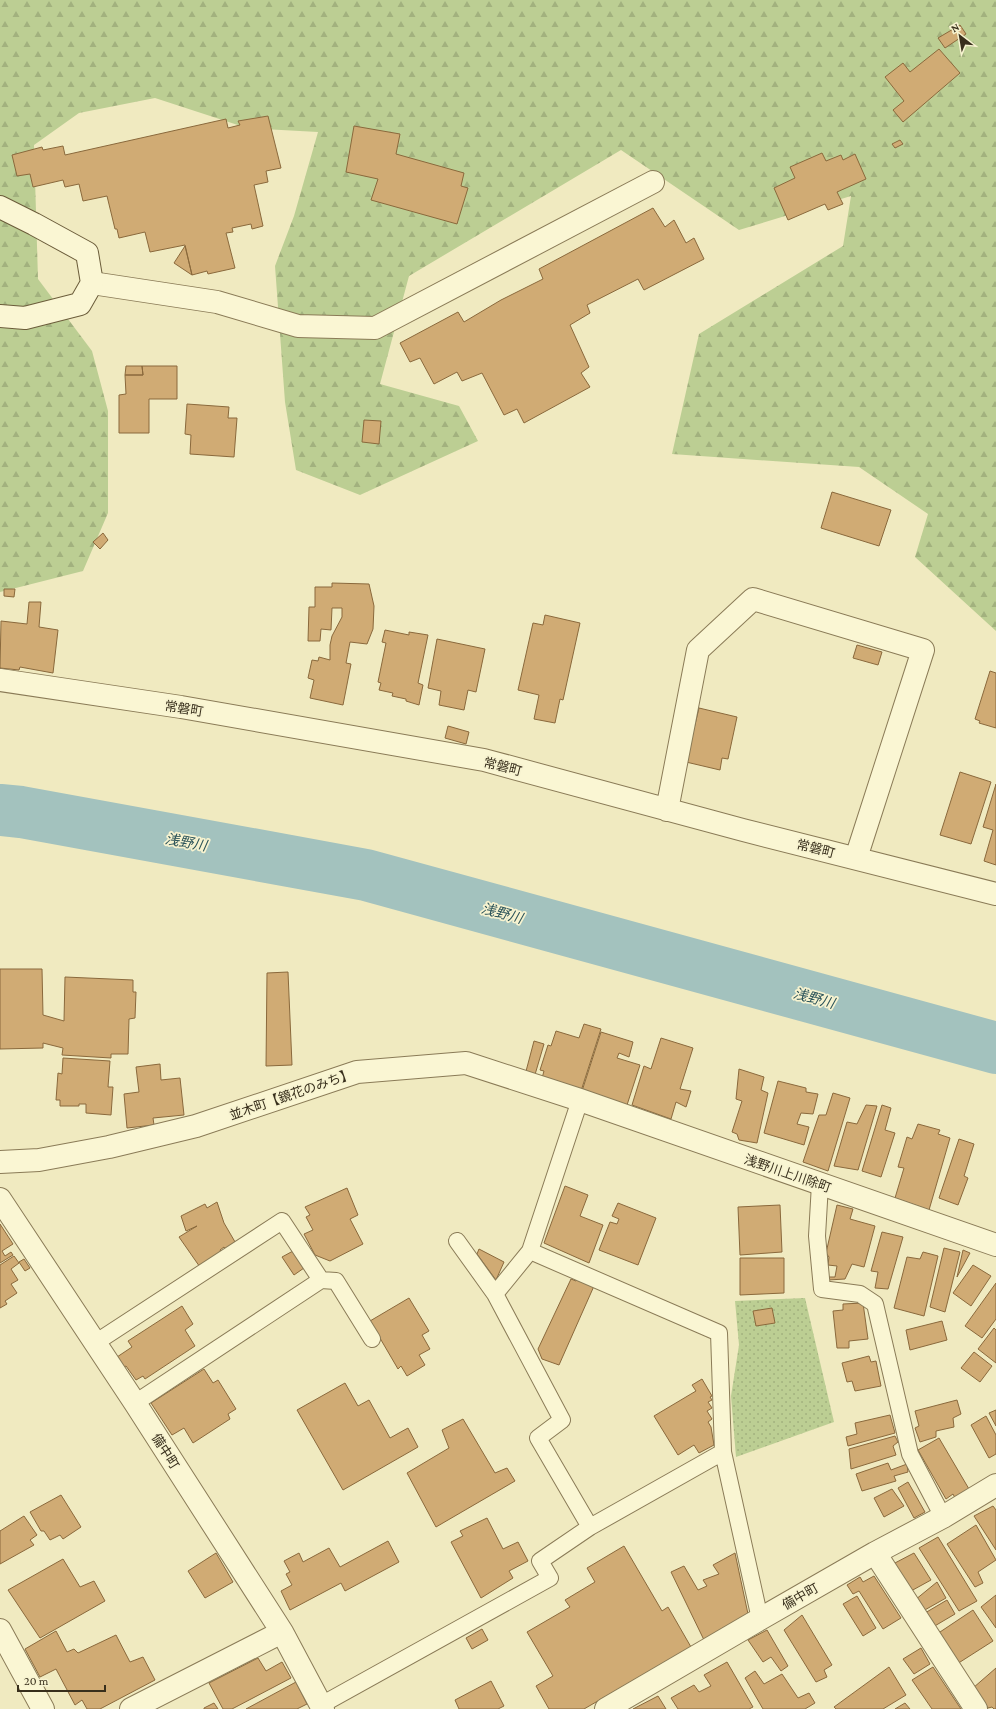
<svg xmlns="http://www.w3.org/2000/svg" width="996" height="1709" font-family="'Crimson Pro','Noto Sans JP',serif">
  <defs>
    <pattern id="forest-firs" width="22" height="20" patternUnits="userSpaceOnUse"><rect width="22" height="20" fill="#bcce93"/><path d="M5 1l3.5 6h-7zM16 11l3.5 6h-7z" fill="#a2b17e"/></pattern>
    <pattern id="park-dots" width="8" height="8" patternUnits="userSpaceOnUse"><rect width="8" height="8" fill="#bcce93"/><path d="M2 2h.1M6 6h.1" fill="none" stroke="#a2b17e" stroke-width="1.8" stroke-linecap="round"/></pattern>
  </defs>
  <rect width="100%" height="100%" fill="#f0eac0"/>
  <path fill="url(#forest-firs)" d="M0 0H996V631L915 557 928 514 859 467 672 454 699 334 843 246 851 196 739 230 621 150 409 276 380 384 459 406 478 441 360 495 296 470 285 402 275 266 294 216 318 132 247 128 155 98 79 113 34 145 38 279 92 351 108 411V513L83 571 0 592Z"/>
  <path fill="url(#park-dots)" d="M805 1298 834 1422 736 1457 731 1396 739 1345 735 1301Z"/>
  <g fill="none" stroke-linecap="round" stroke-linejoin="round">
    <path stroke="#a3c2be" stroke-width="52" d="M0 810 21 812 366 875 996 1048"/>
  </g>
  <path fill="#d0ab74" stroke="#8a693c" d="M960 25 966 34 945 48 938 38Z
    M939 49 960 73 903 122 893 110 904 101 885 77 903 63 910 72Z
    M268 116 281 168 266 171 268 182 254 185 263 226 252 229 251 224 232 228 233 232 226 233 235 268 208 274 207 271 192 275 185 245 150 252 145 232 119 238 117 229H115L107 196 83 201 79 184 65 187 63 180 33 187 30 174 17 176 12 155 42 147 43 150 63 146 65 155 226 119 228 128 240 125 238 121Z
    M354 126 400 134 396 154 464 173 461 186 468 188 457 224 371 200 378 179 346 172Z
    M900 140 903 144 895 148 892 144Z
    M822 153 826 161 841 155 843 160 855 154 866 179 837 192 843 204 828 210 825 204 788 220 774 188 795 178 790 167Z
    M653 208 665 227 674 220 686 243 694 238 704 259 644 290 638 279 587 305 590 313 570 325 589 367 581 373 590 387 524 423 517 409 504 415 482 373 462 381 457 372 434 384 420 358 410 362 400 343 458 312 464 322 501 300 543 279 539 269Z
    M185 246 192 275 174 263Z
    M126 366H142L143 375H125Z
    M142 366H177V399H149V433H119V395L126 394 125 375H143Z
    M187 404 229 407 228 418H237L234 457 190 454 191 435 185 434Z
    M364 420 381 421 379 444 362 442Z
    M832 492 891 510 879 546 821 528Z
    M103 533 108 540 100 549 93 542Z
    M332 583 369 584 374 606 373 629 367 644 350 642 346 663 351 664 343 705 310 698 314 680 308 678 312 660 318 661 319 657 330 660V645L332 636 342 617V608H332L331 630 321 629 320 641H308L309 607H315V587H332Z
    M4 589H15L14 597 4 596Z
    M29 602H41L39 627 58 630 53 673 20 667 19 670 0 668 1 621 27 624Z
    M545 615 580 623 563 700 560 699 555 723 534 719 539 695 518 690 533 623 543 625Z
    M385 630 409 635V632L428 635 418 683 423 685 419 705 406 701V699L392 696 393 693 379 690 381 683 378 682 386 643 382 642Z
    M437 639 485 649 476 692 468 690 464 710 439 705 441 691 428 688Z
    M857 645 882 652 878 665 853 658Z
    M990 671 996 673V728L979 723 980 721 975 719Z
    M699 708 737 717 728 759 722 758 720 770 686 762Z
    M448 726 469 732 466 744 445 738Z
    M960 772 991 782 971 844 940 835Z
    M996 784V865L984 861 993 830 983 827Z
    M0 969H42L43 1015 64 1021 65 977 133 980V992H136L135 1018 129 1019 128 1054H111V1058L62 1055 63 1048 43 1043V1048L0 1049Z
    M288 972 292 1065 266 1066 267 973Z
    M584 1024 601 1029 581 1091 542 1078 544 1071 540 1070 548 1045 551 1046 556 1031 579 1038Z
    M601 1032 633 1042 629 1057 619 1053 617 1058 640 1065 627 1105 582 1091Z
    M661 1038 693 1048 680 1089 691 1091 686 1107 676 1102 671 1119 632 1105 644 1066 651 1069Z
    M534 1041 544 1044 534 1078 525 1075Z
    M63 1058 110 1061 108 1087H113L111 1115 86 1113V1104H79V1106H60V1100H56L58 1073 62 1074Z
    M160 1064 161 1080 180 1078 184 1115 153 1118 154 1125 127 1128 124 1094 139 1092 136 1067Z
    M739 1069 764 1077 761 1090 768 1093 757 1143 739 1140 737 1134 732 1132 742 1101 736 1099Z
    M778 1081 806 1088V1092L818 1094 813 1114 801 1113 797 1124 809 1127 804 1145 764 1133Z
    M833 1093 850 1098 828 1171 803 1162 819 1115H826Z
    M866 1105 877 1106 858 1170 834 1166 847 1122 857 1124Z
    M882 1105 891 1108 885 1130 895 1133 881 1177 862 1171Z
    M918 1124 940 1130 938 1134 950 1138 929 1210 895 1198 904 1168 898 1167 907 1137 912 1139Z
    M959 1139 974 1144 964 1176 968 1178 958 1205 939 1198Z
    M565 1186 588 1195 580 1216 603 1225 589 1263 544 1243Z
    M347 1188 358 1215 350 1219 363 1244 330 1261 315 1255 304 1234 313 1230 306 1217 310 1215 305 1207Z
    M217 1202 224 1223 238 1247 227 1252 224 1247 220 1250 223 1255 202 1270 179 1237 197 1226 186 1231 181 1216 205 1204 207 1208Z
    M618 1203 656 1218 638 1265 599 1250 610 1222 617 1224 619 1219 612 1216Z
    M780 1205 782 1252 740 1255 738 1207Z
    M837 1205 853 1209 850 1219 875 1226 864 1267 852 1264 845 1279 828 1280 829 1277H835L837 1266 828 1265 829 1257 826 1253Z
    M0 1224 13 1244 2 1251 5 1256 11 1252 13 1255 0 1263Z
    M882 1232 903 1237 888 1289 875 1288 878 1272 871 1271Z
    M944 1248 960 1252 945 1312 930 1307Z
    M479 1249 504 1262 496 1280 477 1254Z
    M963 1250 970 1253 957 1277Z
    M293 1251 304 1268 294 1275 282 1257Z
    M923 1252 938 1256 924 1316 894 1308 907 1257 920 1259Z
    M14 1256 19 1263 11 1269 18 1280 11 1284 17 1293 5 1301 7 1304 0 1308V1265Z
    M740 1258H784V1293L740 1295Z
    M24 1259 30 1268 25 1271 19 1262Z
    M973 1265 991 1276 971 1306 953 1293Z
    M571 1279 576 1281 577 1279 594 1286 559 1365 542 1359 538 1349Z
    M996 1283V1319L982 1338 965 1326Z
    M409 1298 429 1331 422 1335 430 1349 419 1355 425 1365 407 1376 401 1366 398 1369 370 1321Z
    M863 1303 868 1339 849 1341V1348H837L833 1311 843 1310V1304Z
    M182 1306 193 1324 185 1330 195 1346 145 1379 143 1376 136 1380 126 1366 124 1367 117 1357 132 1347 128 1341Z
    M772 1308 775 1323 756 1326 753 1311Z
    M942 1321 947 1340 910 1350 906 1330Z
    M994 1328 996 1330V1363L978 1349Z
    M974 1352 992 1366 980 1382 961 1368Z
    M869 1356 871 1362 876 1361 881 1386 855 1391 852 1381 847 1382 842 1363Z
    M204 1369 213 1383 218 1380 236 1409 228 1414 230 1419 193 1443 184 1428 172 1435 151 1403Z
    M702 1379 712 1396 710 1397 712 1400 708 1402 712 1408 707 1411 712 1419 708 1422 711 1427 714 1445 699 1453 694 1445 678 1455 654 1416 696 1391 692 1385Z
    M345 1383 358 1406 369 1400 390 1438 408 1428 418 1447 343 1490 297 1410Z
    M957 1400 961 1414 953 1418 954 1427 936 1431V1437L920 1442 915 1428 919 1426 915 1411Z
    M996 1410V1426L989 1413Z
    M890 1415 895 1433 848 1446 846 1437 857 1434 855 1423Z
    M986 1416 996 1435V1454L989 1458 971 1425Z
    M463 1419 495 1473 507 1468 515 1481 436 1527 407 1473 449 1448 442 1430Z
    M895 1436 898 1442 893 1446 896 1455 851 1469 849 1449Z
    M939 1438 969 1489 955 1498 953 1494 946 1499 918 1450Z
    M888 1463 891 1470 907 1464 908 1472 894 1476 896 1481 862 1491 856 1474Z
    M908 1482 925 1512 914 1518 898 1488Z
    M892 1489 904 1506 884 1517 874 1498Z
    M61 1495 81 1527 63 1539 60 1535 50 1540 44 1531H41L30 1512Z
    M993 1506 996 1510V1550L974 1516Z
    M24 1516 37 1535 30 1540 34 1545 0 1564V1531Z
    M487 1518 503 1549 518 1542 528 1561 509 1571 513 1578 481 1598 451 1542 463 1536 460 1531Z
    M976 1525 996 1560 978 1572 983 1583 975 1587 947 1544Z
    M938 1537 977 1601 959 1611 919 1548Z
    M388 1541 399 1562 345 1591 341 1583 290 1610 281 1591 292 1585 286 1574 290 1572 284 1561 299 1553 303 1562 329 1548 340 1567Z
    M624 1546 662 1611 668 1607 691 1647 584 1709H549L536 1686 553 1676 527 1632 570 1607 565 1600 595 1582 587 1568Z
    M216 1553 233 1582 205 1598 188 1571Z
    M735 1553 748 1614 704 1640 671 1572 684 1566 698 1590 707 1586 703 1580 719 1574 713 1565Z
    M914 1553 931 1580 911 1591 893 1564Z
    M63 1559 80 1587 94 1581 105 1601 40 1638 8 1590Z
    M874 1576 901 1618 883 1629 859 1591 853 1594 847 1585 860 1577 863 1582Z
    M937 1582 946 1598 923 1611 915 1600Z
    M996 1595V1628L981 1607Z
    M857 1596 876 1628 863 1636 843 1604Z
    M947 1600 955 1614 933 1627 925 1613Z
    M973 1610 993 1641 957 1664 937 1634Z
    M802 1615 832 1665 824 1670 827 1677 816 1682 784 1630Z
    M482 1629 488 1640 472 1649 466 1638Z
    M767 1630 788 1666 781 1671 771 1657 763 1662 748 1640Z
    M56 1631 67 1652 74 1649 78 1653 116 1635 130 1662 143 1657 155 1680 100 1709H87L82 1700 75 1705 56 1669 40 1677 25 1649Z
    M921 1648 930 1664 914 1674 903 1659Z
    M258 1658 266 1671 282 1662 291 1678 232 1709H223L209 1683Z
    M727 1662 753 1707 749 1709H678L671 1698 694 1685 699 1692 711 1686 704 1675Z
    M889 1667 906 1695 883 1709H836L834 1707Z
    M933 1667 961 1709H932L912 1680Z
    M996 1668V1709H994L992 1707 988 1708 973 1688Z
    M755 1671 764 1684 782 1674 798 1698 809 1693 815 1703 805 1709H763L745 1678Z
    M491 1681 504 1706 498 1709H459L455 1700Z
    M296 1682 307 1704 297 1709H246Z
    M658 1696 666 1709H633Z
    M214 1703 218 1709H204V1708Z
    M905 1703 910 1709H895Z"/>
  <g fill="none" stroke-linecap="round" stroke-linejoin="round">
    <defs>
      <path id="lane" d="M580 1100 530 1251 495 1294 562 1420 538 1438 590 1527 723 1452
        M820 1184 817 1236 822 1289 860 1294 875 1304 910 1454 943 1517
        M457 1241 495 1294
        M530 1251 719 1333 723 1452 760 1619
        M95 1343 282 1221 321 1280 336 1281 372 1339
        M135 1403 321 1280
        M321 1705 550 1578 540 1561 590 1527"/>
      <path id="street" d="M92 283 217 302 298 326 375 328 653 182
        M0 680 181 707 484 760 743 830 996 894
        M667 810 698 650 753 599 923 650 856 858
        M0 1162 39 1160 109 1147 196 1126 357 1072 466 1063 580 1100 996 1245
        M0 1199 135 1403 282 1632 323 1709
        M875 1553 976 1709
        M0 1630 43 1709
        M131 1709 282 1632
        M606 1709 760 1619 875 1553 943 1517 996 1485"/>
      <path id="secondary" d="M0 207 34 224 87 253 92 283 80 304 25 318 0 316"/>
    </defs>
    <use href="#lane" stroke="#8a7b57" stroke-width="18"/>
    <use href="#street" stroke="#8a7b57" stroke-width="24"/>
    <use href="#secondary" stroke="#6b5c3a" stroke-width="24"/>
    <use href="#lane" stroke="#faf6d3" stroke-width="16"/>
    <use href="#street" stroke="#faf6d3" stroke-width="22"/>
    <use href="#secondary" stroke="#faf6d3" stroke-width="22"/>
  </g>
  <g text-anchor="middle" stroke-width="3.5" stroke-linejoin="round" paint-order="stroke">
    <g font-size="13" fill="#382f1c" stroke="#f7f3d0">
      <text transform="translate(184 708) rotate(9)" y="5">常磐町</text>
      <text transform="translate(503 766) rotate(14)" y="5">常磐町</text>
      <text transform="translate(816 848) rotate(14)" y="5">常磐町</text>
      <text transform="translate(291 1094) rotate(-19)" y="5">並木町【鏡花のみち】</text>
      <text transform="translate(788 1173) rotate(19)" y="5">浅野川上川除町</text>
      <text transform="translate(166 1451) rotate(57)" y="5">備中町</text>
      <text transform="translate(800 1596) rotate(-30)" y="5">備中町</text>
    </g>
    <g font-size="14" font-style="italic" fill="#2b5359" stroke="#f7f3d0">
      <text transform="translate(186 842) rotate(10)" y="5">浅野川</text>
      <text transform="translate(502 913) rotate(15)" y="5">浅野川</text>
      <text transform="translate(814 998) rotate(15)" y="5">浅野川</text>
    </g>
  </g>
  <g transform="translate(960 36) rotate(329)" stroke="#f7f3d0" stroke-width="3" paint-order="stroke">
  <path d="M0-3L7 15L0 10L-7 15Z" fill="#382f1c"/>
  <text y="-6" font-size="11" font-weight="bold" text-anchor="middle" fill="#382f1c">N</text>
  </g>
  <path d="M18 1685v6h87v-6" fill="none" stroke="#382f1c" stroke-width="2"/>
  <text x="24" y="1685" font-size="12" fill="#382f1c" stroke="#f7f3d0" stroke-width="3" paint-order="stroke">20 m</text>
</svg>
